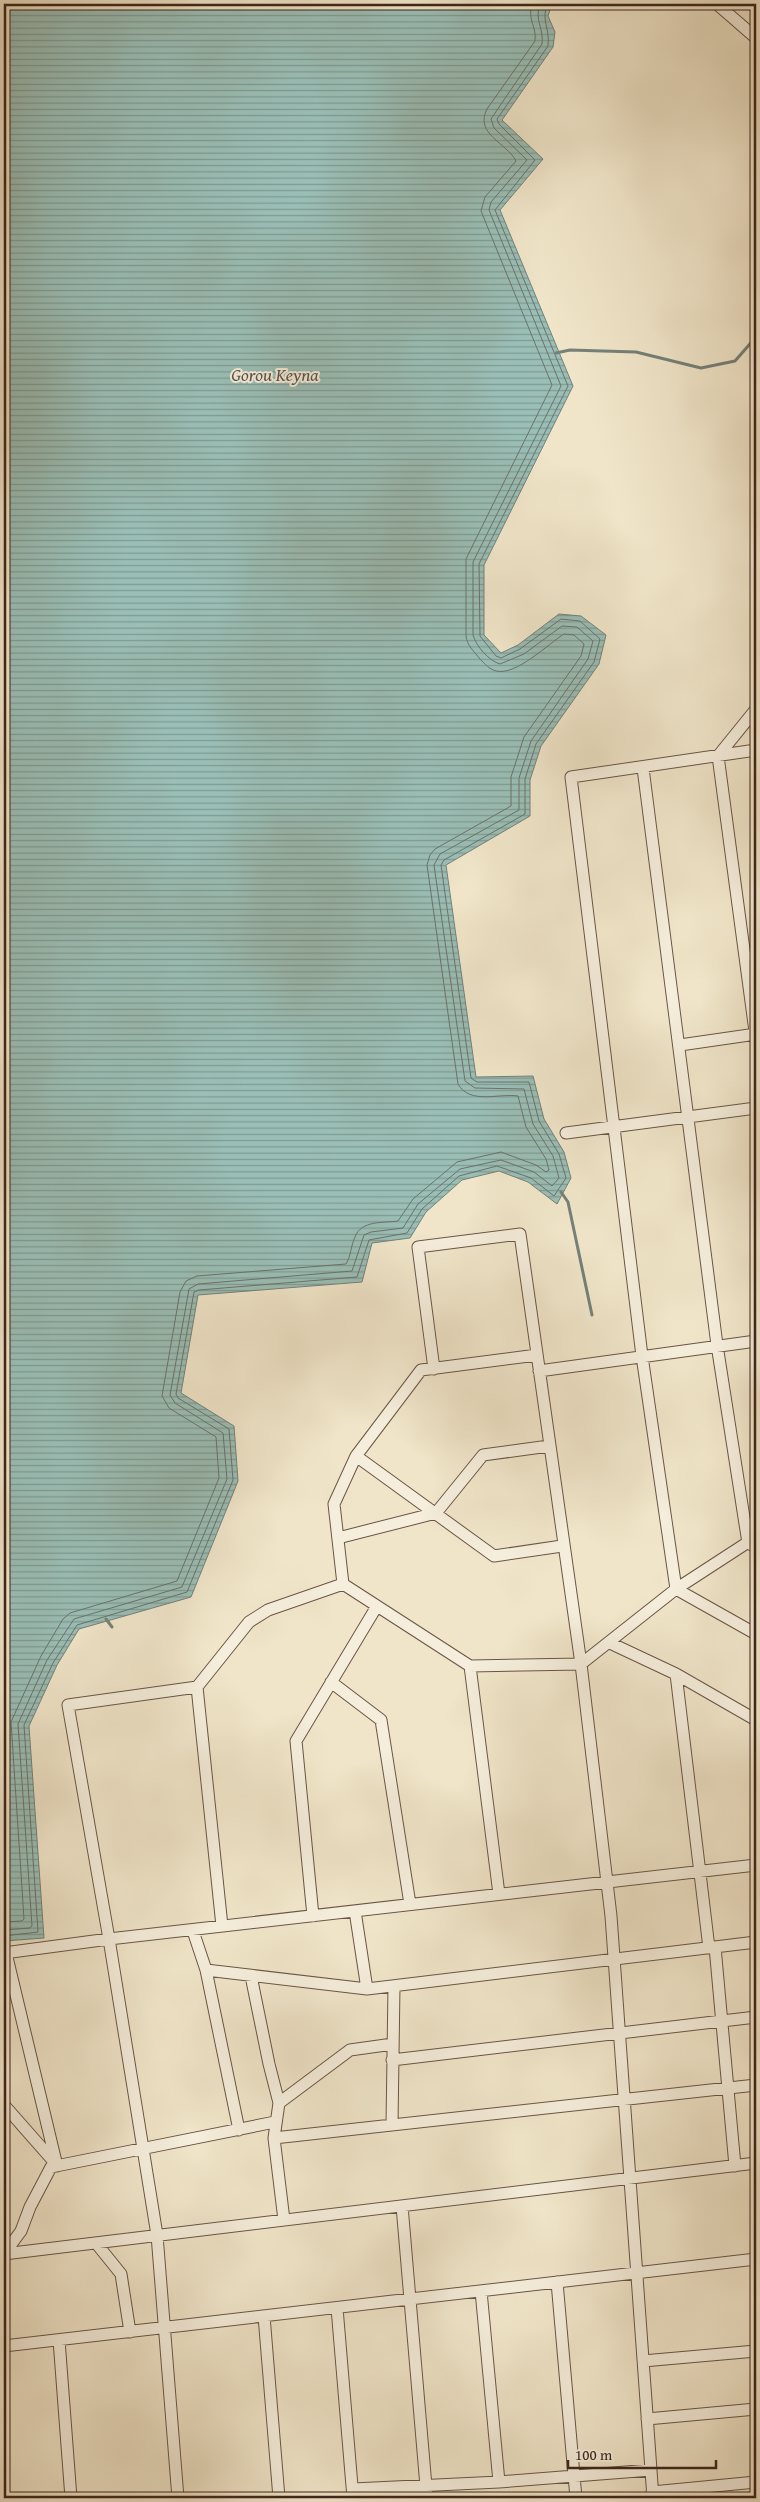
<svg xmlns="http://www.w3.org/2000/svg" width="760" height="2502" font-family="'Gentium Book Plus',serif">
  <defs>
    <pattern id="water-rules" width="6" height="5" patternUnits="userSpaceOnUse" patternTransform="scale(1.25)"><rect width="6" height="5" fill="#9abfb7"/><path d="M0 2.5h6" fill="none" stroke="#7f9b94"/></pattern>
  </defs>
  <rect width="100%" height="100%" fill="#f0e5c9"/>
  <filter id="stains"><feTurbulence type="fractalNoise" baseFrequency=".004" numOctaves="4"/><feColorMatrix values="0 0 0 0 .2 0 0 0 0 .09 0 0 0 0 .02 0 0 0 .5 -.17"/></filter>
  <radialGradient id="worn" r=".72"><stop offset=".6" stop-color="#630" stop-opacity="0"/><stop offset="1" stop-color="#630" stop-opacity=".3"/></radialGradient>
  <path fill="url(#water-rules)" stroke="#758179" d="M4 4H552L548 16 555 32 553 47 502 120 543 159 500 210 573 386 484 565V635L501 653 518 645 559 614 581 616 606 635 599 664 541 746 530 780V816L446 865 476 1077 533 1076 544 1119 564 1152 571 1178 557 1204 528 1182 499 1171 462 1180 426 1212 410 1238 372 1243 362 1282 198 1295 181 1393 234 1426 238 1481 191 1597 79 1629 57 1665 29 1726 44 1938 4 1941Z"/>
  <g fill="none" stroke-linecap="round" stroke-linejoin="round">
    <path stroke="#6c7269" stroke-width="1" d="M4 1922 22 1921 24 1919 11 1722 41 1656 63 1619 70 1613 177 1581 219 1478 216 1437 169 1408 162 1396 180 1292 186 1281 197 1276 346 1264C351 1256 351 1245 355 1237 361 1220 384 1223 398 1221L413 1199 457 1162 501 1152 536 1165 546 1172 549 1170 546 1159 526 1127 518 1096C499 1093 470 1105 458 1084L427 865 430 855 435 849 511 806V777L524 737 581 656 584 644 574 635 564 634C548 644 516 676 496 671 489 669 485 664 480 659 474 651 467 646 466 636V559L552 385 481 211 485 197 516 161C507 143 474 134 487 109L535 41C537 26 527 21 532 4
      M4 1930 30 1928 32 1926 18 1724 47 1660 74 1619 182 1587 227 1479 223 1433 175 1403 170 1395 189 1289 198 1284 352 1271 364 1235 371 1232 403 1228 418 1204 460 1169 501 1160 534 1172 552 1186 559 1178 553 1156 533 1124 524 1089 475 1088 465 1081 434 865 440 854 519 810V778L531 741 588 659 593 641 577 627 562 626 524 654 500 664C489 661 476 646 473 635V562L561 386 489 210 491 202 527 160 494 128 491 119 542 44C544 27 534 21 540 4
      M4 1936 38 1932 24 1725 53 1663 77 1625 187 1592 233 1480 229 1429 178 1398 176 1394 194 1292 199 1290 357 1277 369 1240 407 1233 422 1209 459 1176 497 1166 531 1178 554 1196 566 1178 559 1154 539 1121 529 1082H477L471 1078 441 865 444 860 525 814V779L536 744 594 662 600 639 580 621 561 619 520 649 501 658 496 656 480 636 479 564 568 386 495 210 535 160 499 124 497 119 548 46C550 27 541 22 547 4"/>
    <path stroke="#758179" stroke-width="3" d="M556 353 570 350 636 352 701 368 735 361 756 337
      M561 1192 568 1202 592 1315
      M106 1619 112 1627"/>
    <defs>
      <path id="minor" d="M717 4 756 38
        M756 709 718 756 756 1039
        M756 750 571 777 642 1356 676 1589 756 1634
        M643 768 717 1345 748 1543 756 1547
        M680 1045 756 1034
        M566 1133 756 1108
        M537 1355 421 1370 356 1456 494 1556 562 1546
        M434 1369 418 1247 520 1234 581 1664 611 1916 653 2498
        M539 1371 756 1341
        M338 1538 436 1513 483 1455 549 1446
        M343 1584 470 1666 581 1664 676 1589 756 1537
        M343 1584 334 1504 356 1456
        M610 1643 676 1674 756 1720
        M470 1666 499 1894
        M676 1674 709 1948
        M331 1682 381 1720 410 1904
        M197 1687 222 1926
        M355 1911 367 1989
        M313 1916 296 1741 377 1606
        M193 1931 206 1970 239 2130
        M715 1947 735 2166
        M4 1953 109 1939 756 1865
        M6 1953 57 2166
        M206 1970 367 1989 756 1942
        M251 1976 269 2064 279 2103 274 2138 284 2220
        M392 2060 756 2017
        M279 2103 350 2050 393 2044
        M4 2105 56 2164
        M392 2125 394 1986
        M274 2138 756 2085
        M402 2206 427 2498
        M96 2243 121 2274 130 2332
        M4 2254 756 2163
        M4 2254 21 2231 30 2207 51 2167 275 2122
        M557 2282 576 2498
        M481 2291 499 2482
        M337 2308 353 2498
        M264 2316 279 2498
        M59 2340 71 2498
        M4 2346 756 2259
        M643 2361 756 2351
        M647 2419 756 2409
        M353 2489 499 2482 651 2470
        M652 2492 756 2482
        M178 2498 157 2235 109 1939 68 1705 197 1687 249 1622 268 1610 343 1584"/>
    </defs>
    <use href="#minor" stroke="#6a5546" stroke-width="13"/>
    <use href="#minor" stroke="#f5eedc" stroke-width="11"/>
  </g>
  <g text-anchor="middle" stroke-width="4" stroke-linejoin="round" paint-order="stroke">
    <g font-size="18" font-style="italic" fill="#59534a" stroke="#f5eedc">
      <text x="275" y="381">Gorou Keyna</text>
    </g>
  </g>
  <rect width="760" height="2502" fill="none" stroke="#f0e5c9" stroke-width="20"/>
  <rect x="5" y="5" width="750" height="2492" fill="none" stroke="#3d251b" stroke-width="2.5"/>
  <rect x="10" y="10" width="740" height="2482" fill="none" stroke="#3d251b"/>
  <path d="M568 2460v8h148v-8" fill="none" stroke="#3d251b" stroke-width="2.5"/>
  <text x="575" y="2460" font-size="15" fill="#3d251b" stroke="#f5eedc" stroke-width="4" paint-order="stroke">100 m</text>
  <rect width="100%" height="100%" filter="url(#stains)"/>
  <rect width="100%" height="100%" fill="url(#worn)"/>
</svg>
